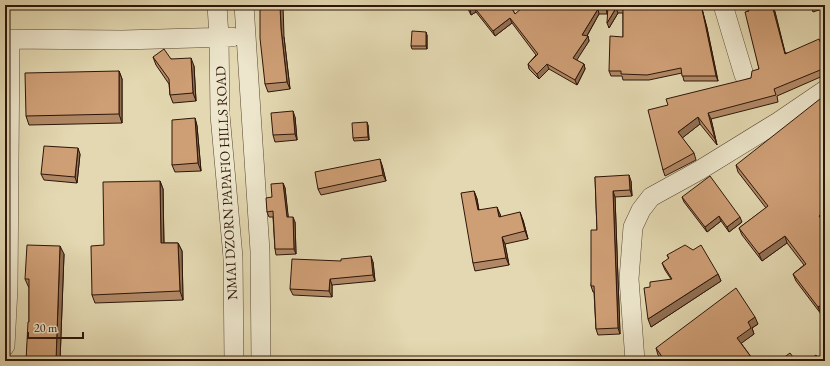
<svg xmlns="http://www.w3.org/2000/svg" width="830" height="366" font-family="'EB Garamond',serif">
  <rect width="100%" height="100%" fill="#e3d8b1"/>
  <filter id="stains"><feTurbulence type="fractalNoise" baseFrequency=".005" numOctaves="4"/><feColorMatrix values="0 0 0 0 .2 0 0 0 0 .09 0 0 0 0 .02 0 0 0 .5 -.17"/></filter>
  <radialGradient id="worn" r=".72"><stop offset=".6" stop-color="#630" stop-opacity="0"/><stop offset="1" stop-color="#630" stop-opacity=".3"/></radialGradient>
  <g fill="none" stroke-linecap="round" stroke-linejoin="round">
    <defs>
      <path id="minor" d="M217 5 219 37 220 115 233 257 234 361
        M244 5 260 251 261 361
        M723 5 744 75
        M5 39 122 40 232 37
        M5 346 8 288 10 39
        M635 361 629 279 633 227 641 210 651 197 700 170 778 122 825 90"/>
    </defs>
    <use href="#minor" stroke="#5a4633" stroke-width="20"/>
    <use href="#minor" stroke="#ede6cc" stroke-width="19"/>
  </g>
  <path fill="#b18865" stroke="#2c1509" d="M5 5H45V7L5 9Z
    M466 5H510L515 14 526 9 701 5 707 28 718 81H684L682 73 649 80H623L622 76H611L609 71 623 37V13H618L609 28 608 13 607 14H599L587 36H588L589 41 576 60 584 64 585 69 577 85 549 69 539 79 529 69 528 64 536 55 512 23 495 36 476 12 471 15Z
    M747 5H772L775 12 785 53H825V75L777 96 778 102 711 119 717 145 700 124 682 138 694 153 696 160 665 176 663 170 668 105 751 78 759 69Z
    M811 5H825V8L813 12Z
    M427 35V49H412L411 46Z
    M284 37 290 89 268 92 265 84Z
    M153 57 171 59 194 66 196 101 173 103 170 95 169 84 156 65Z
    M119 71 122 79V123L29 125 26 116Z
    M295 117 297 140 275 142 273 135Z
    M195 118 197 126 201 171 175 172 172 165Z
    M368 125 369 140 354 141 353 138Z
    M80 154 77 183 44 180 41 174Z
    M382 165 386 181 321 195 318 189Z
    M736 165 823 221 821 314 796 281 793 274 804 265 787 243 762 261 742 235 739 228 766 208 738 172Z
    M595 177 631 181 632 196 615 197 620 334 598 335 596 329 594 292H593L591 286 597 230Z
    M160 181 163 189 164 243H178L182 251 183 300 95 303 92 295 104 245Z
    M283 183 285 188 288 217 295 222 296 254 276 255 275 249 273 217H269L267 212 272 197Z
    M474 191 477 199 479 210 500 214 501 217 523 220 528 239 505 244 509 265 475 271 473 263Z
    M682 197 742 222 729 232 721 221 707 232 684 202Z
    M64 254 60 361H26L29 322V288L25 279Z
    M667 255 718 274 721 281 651 327 671 279 665 270 662 263 669 259Z
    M341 261 373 262 375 281 332 285V297L293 295 290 289Z
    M758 324 752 328 754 334 741 343 754 361H663L658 355 656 348Z"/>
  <path fill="#906f52" stroke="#2c1509" d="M280 5H283L284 37 290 89 287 82 281 29Z
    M608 5 610 10 607 14 606 8Z
    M701 5 707 28 718 81 716 76Z
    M772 5 775 12 787 60 785 54Z
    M474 7 476 12 471 15 470 9Z
    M616 8 618 13 609 28 607 23Z
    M598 9 599 14 584 41 582 35Z
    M510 18 512 23 495 36 493 31Z
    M426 32 427 35V49L426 46Z
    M588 36 589 41 575 63 573 58Z
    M191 58 194 66 196 101 193 93Z
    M547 64 549 69 539 79 537 74Z
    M584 64 585 69 577 85 575 80Z
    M119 71 122 79V123L119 114Z
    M293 111 295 117 297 140 295 134Z
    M708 113 711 119 717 145 715 139Z
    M698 117 700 124 681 139 678 132Z
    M195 118 197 126 201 171 198 163Z
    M367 122 368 125 369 140 368 137Z
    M78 148 80 154 77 183 75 177Z
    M380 159 382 165 386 181 383 175Z
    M629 175 631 181 632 196 630 190Z
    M160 181 163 189 164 252 161 243Z
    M283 183 285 188 289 223 287 217Z
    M474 191 477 199 480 218 478 210Z
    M613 191 615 197 620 334 618 328Z
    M497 207 500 214 502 225 499 217Z
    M825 210V219L821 223 819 216Z
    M520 212 523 220 528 239 525 231Z
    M719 216 721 221 707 232 705 227Z
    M293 217 295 222 296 254 294 249Z
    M740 217 742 222 729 232 727 227Z
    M785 236 787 243 762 261 759 254Z
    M502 237 505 244 509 265 506 258Z
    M178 243 182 251 183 300 180 291Z
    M60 246 64 254 60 361H56Z
    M371 256 373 262 375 281 373 275Z
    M718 274 721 281 651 327 648 319Z
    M330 279 332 285V297L329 291Z
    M825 303V311L821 314 818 307Z
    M755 317 758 324 752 328 754 334 739 345 737 338 748 322Z"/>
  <path fill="#ce9e75" stroke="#2c1509" d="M260 5H280L281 29 287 82 265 84 260 38Z
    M467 5H510L515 14 523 7 526 9 531 5H540L543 9 549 5H608L606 8 598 9 582 35 588 36 573 58 584 64 575 80 547 64 537 74 528 64 538 54 510 18 493 31 474 7 470 9Z
    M608 5H701L705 23 716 76H682L681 68 647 75 621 74V71H609L610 36 623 37V8H616L607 23Z
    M747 5H770V6L772 5 785 54 819 39 825 53V68L774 89 776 95 708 113 715 139 698 117 678 132 694 153 663 170 648 110 668 105 666 99 751 78 752 71 759 69 745 12 749 11Z
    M412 31 426 32V46H411Z
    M164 49 171 59 191 58 193 93 170 95 169 79 153 57Z
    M119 71V114L26 116 25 73Z
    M825 95V210L819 216 825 224V303L818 307 793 274 806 264 785 236 759 254 739 228 768 206 736 165Z
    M293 111 295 134 273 135 271 113Z
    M195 118 198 163 172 165V120Z
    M367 122 368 137 353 138 352 123Z
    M44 146 78 148 75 177 41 174Z
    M380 159 383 175 318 189 315 172Z
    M629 175 630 190 613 191 618 328 596 329 594 286H591V230H597L595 177Z
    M710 176 740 217 727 227 719 216 705 227 682 197Z
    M160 181 161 243H178L180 291 92 295 91 246 104 245 103 182Z
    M283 183 287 217H293L294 249H275L273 211 267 212 266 198 272 197 271 184Z
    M474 191 478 210 497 207 499 217 520 212 525 231 502 237 506 258 473 263 461 193Z
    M27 245 60 246 56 361H26L28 322H29V279H25Z
    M685 245 693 250 701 245 718 274 648 319 644 288 650 287V282L672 279 662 263 669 258 667 255Z
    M371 256 373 275 330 279 329 291 290 289 292 259 341 261V259Z
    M736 288 755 317 748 322 751 328 737 338 754 361H665L656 348Z
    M790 353 796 361H779Z
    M825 353V361H808L816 355 818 358Z"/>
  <g text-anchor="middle" stroke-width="4" stroke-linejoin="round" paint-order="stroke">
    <g font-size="14" fill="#2c1509" stroke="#ede6cc">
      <text transform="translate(226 183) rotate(-93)" y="5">NMAI DZORN PAPAFIO HILLS ROAD</text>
    </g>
  </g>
  <rect width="830" height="366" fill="none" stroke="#e3d8b1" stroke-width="20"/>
  <rect x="6" y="6" width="818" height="354" fill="none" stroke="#2c1509" stroke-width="2"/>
  <rect x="10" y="10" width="810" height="346" fill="none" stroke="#2c1509"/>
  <path d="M28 332v6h55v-6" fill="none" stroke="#2c1509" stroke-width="2"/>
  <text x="34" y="332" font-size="12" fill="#2c1509" stroke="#ede6cc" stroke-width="3" paint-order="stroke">20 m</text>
  <rect width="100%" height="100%" filter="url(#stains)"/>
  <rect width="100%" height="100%" fill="url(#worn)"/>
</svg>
